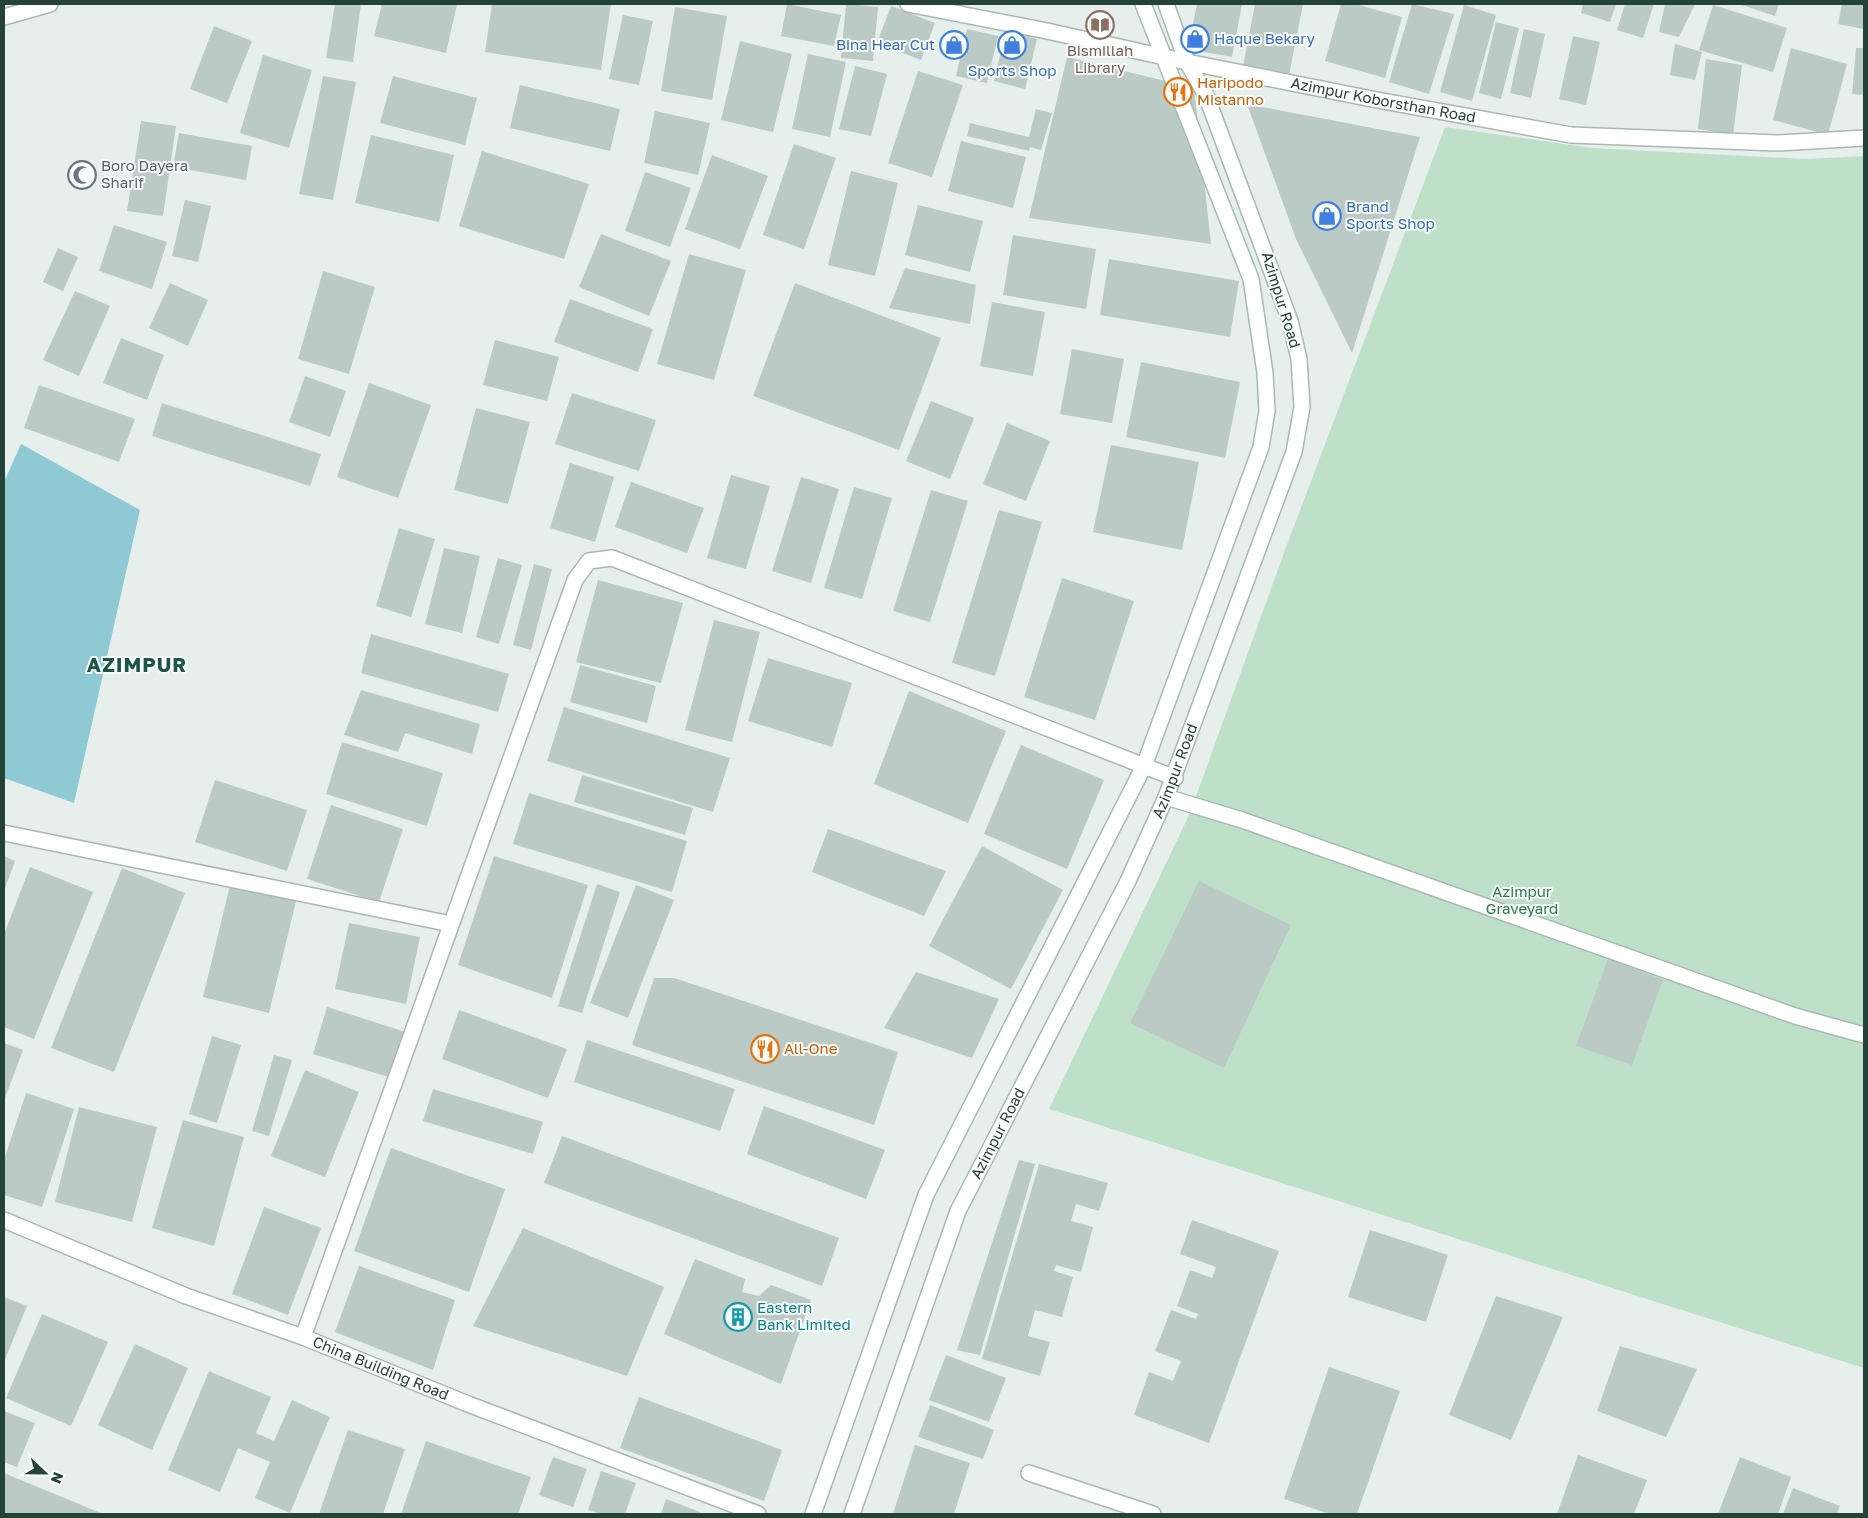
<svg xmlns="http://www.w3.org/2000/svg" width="1868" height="1518" font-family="'Golos Text',sans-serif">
  <rect width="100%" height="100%" fill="#e6efeb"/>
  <path fill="#bfe0c8" d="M1445 127 1592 148 1806 159 1864 156V1368L1049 1109 1190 813 1285 550Z"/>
  <path fill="#8ec9d4" d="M21 444 140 510 74 803 4 778V482Z"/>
  <path fill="#bbcac4" d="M335 4H361L353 62 326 58Z
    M382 4H457L446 53 374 36Z
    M492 4H611L601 70 485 52Z
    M787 4 841 15 834 46 781 36Z
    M846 4 878 7 873 61 841 58Z
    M1197 4H1242L1232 57 1188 49Z
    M1255 4H1303L1289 75 1243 66Z
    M1341 4H1355L1402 17 1385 78 1325 61Z
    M1412 4 1454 14 1429 94 1389 82Z
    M1583 4H1616L1610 22 1581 13Z
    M1625 4H1654L1643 38 1617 30Z
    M1665 4H1695L1679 37 1659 32Z
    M1739 4H1779L1775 16Z
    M1842 4H1864V29L1838 24Z
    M1464 5 1496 15 1472 101 1440 92Z
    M1713 5 1787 28 1773 72 1699 50Z
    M891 6 935 23 921 60 877 43Z
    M675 7 727 16 712 100 661 91Z
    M623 15 653 21 639 85 609 79Z
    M1496 22 1519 28 1501 99 1479 93Z
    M214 26 252 41 227 103 190 89Z
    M967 29 998 36 987 83 956 76Z
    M1524 29 1545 34 1531 98 1510 93Z
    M1006 31 1037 39 1025 89 994 81Z
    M1573 36 1600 42 1586 105 1559 99Z
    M740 41 792 54 773 132 721 120Z
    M1675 44 1702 52 1695 80 1670 75Z
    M1791 48 1847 64 1828 135 1773 120Z
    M1856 48H1864V95L1852 94Z
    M808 54 846 62 830 137 792 129Z
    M263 55 312 70 289 148 240 133Z
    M1067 57 1194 88 1211 244 1029 218Z
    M1706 59 1742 65 1733 135 1698 129Z
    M855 66 887 74 871 136 839 129Z
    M918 71 963 85 932 177 888 163Z
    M323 76 356 82 333 200 299 194Z
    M393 76 477 98 465 145 380 123Z
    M520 85 620 109 610 151 510 128Z
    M1247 104 1420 137 1352 353 1296 239Z
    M1036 109 1052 113 1041 150 1030 147 1029 151 967 136 970 123 1029 137Z
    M655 111 710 123 698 175 644 163Z
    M141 121 176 126 163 216 127 211Z
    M179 133 252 146 246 180 173 167Z
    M371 135 454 155 439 222 355 203Z
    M961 141 1026 157 1013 208 948 191Z
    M794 144 836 158 804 249 763 235Z
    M482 151 589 184 564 259 459 226Z
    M712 155 768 176 740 249 685 229Z
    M851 171 898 183 875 276 828 265Z
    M645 172 691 188 670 247 625 231Z
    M185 200 211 206 198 262 172 256Z
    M918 205 983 221 970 272 905 255Z
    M114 225 167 242 152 289 99 271Z
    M601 234 671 261 649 316 579 287Z
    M1013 235 1096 249 1086 309 1003 295Z
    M58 248 78 257 63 291 43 282Z
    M689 254 746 270 714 380 657 364Z
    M1109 259 1239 281 1230 337 1100 315Z
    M905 268 976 285 970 324 889 308Z
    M323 271 375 287 349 374 298 359Z
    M170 283 208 300 188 346 149 328Z
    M795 283 941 338 899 450 753 396Z
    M75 291 110 306 79 376 43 360Z
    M570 299 653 329 638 372 554 342Z
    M992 302 1045 312 1033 376 980 366Z
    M121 338 164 355 147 400 103 383Z
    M495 340 559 357 547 401 483 385Z
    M1072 349 1124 359 1112 423 1060 414Z
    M1141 362 1240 382 1225 458 1126 437Z
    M305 376 346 391 330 437 289 422Z
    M369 383 431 405 398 498 337 477Z
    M39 385 135 419 119 462 24 428Z
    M572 393 656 420 639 471 555 444Z
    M931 401 974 418 950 479 906 461Z
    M162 403 321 454 310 486 152 436Z
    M476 408 530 422 508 504 454 490Z
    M1007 423 1050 441 1026 501 983 484Z
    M1111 445 1199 462 1182 550 1093 532Z
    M570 463 614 477 595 542 550 528Z
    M731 475 770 486 746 569 707 558Z
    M801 477 839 489 811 583 772 571Z
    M631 482 704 508 687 553 615 527Z
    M854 487 892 498 862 599 824 588Z
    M931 490 968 501 930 622 893 611Z
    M999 510 1042 522 995 676 952 663Z
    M399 528 435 539 411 617 376 606Z
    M444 548 480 556 462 633 425 624Z
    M498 558 522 565 499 644 476 637Z
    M534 564 552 569 531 650 513 645Z
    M1062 578 1134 601 1095 720 1024 697Z
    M598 580 683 603 661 683 576 662Z
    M714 620 760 632 732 742 685 730Z
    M371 634 509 674 498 712 361 673Z
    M768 658 852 683 832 747 748 721Z
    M580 665 656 686 647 723 570 702Z
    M361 690 480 724 472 754 405 733 398 752 344 735Z
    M909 691 1006 731 968 823 874 784Z
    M564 707 730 758 713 812 547 761Z
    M342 742 443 773 427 826 326 794Z
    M1021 745 1104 780 1067 869 984 834Z
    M582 775 693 808 685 835 574 802Z
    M215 780 307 810 287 871 195 842Z
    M529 793 687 841 672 892 513 844Z
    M331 805 403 829 379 902 307 879Z
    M828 829 946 871 924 916 812 872Z
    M982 846 1063 890 1011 989 929 946Z
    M4 856 15 861 4 891Z
    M494 856 588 885 552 998 458 965Z
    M30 867 93 892 34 1039 4 1027V934Z
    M122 868 185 893 114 1072 51 1048Z
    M231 881 297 897 269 1013 203 997Z
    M1199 881 1291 925 1224 1068 1130 1023Z
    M597 884 620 892 582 1013 558 1006Z
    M636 885 674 900 628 1018 590 1003Z
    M349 923 420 937 406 1004 335 989Z
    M1608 959 1663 980 1632 1065 1576 1046Z
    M916 972 999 999 972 1058 884 1028Z
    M654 978H674L898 1052 874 1125 632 1045Z
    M327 1007 409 1033 395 1079 313 1054Z
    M459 1010 567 1049 548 1098 442 1059Z
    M212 1036 241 1045 217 1123 189 1114Z
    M587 1040 735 1089 720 1131 574 1082Z
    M4 1043 23 1050 5 1098 4 1097Z
    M274 1055 292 1060 269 1136 252 1131Z
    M305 1070 359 1092 325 1177 271 1156Z
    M433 1089 543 1122 533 1154 423 1121Z
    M26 1093 74 1109 42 1207 4 1195V1160Z
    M764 1106 885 1150 866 1199 747 1154Z
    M79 1107 157 1127 132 1222 55 1202Z
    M183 1120 244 1137 214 1246 152 1228Z
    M562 1136 839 1238 822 1286 544 1183Z
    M391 1148 505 1189 469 1292 354 1251Z
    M1019 1160 1035 1164 980 1355 957 1350Z
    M1039 1164 1108 1183 1099 1211 1076 1204 1071 1221 1093 1227 1081 1272 1056 1265 1054 1271 1073 1277 1062 1317 1035 1310 1028 1336 1050 1342 1040 1376 982 1359Z
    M264 1207 321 1228 288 1315 232 1294Z
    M1192 1220 1279 1251 1209 1443 1134 1415 1149 1372 1173 1381 1181 1361 1155 1351 1171 1310 1196 1319 1198 1314 1177 1306 1190 1270 1212 1278 1216 1267 1180 1254Z
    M523 1228 664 1287 627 1376 473 1326Z
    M1370 1230 1448 1255 1426 1322 1348 1297Z
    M695 1259 745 1279 742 1292 759 1296 771 1285 811 1300 781 1384 664 1334Z
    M359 1266 455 1300 433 1370 335 1332Z
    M1496 1296 1563 1317 1511 1440 1449 1415Z
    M4 1297 27 1306 4 1362Z
    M42 1314 108 1342 71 1426 6 1398Z
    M135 1344 188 1368 152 1450 98 1425Z
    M1620 1346 1697 1369 1666 1437 1597 1411Z
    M946 1355 1006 1378 989 1422 929 1400Z
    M1329 1367 1400 1391 1357 1514H1330L1284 1499Z
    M209 1371 271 1397 256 1433 274 1441 292 1400 330 1417 290 1513 255 1498 270 1462 238 1448 220 1492 168 1470Z
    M639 1397 782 1450 764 1501 620 1448Z
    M930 1405 994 1430 983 1459 918 1437Z
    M4 1411 35 1423 17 1467 4 1462Z
    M348 1430 405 1449 383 1514H319Z
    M426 1441 531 1477 518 1514H401Z
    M915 1445 970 1463 954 1514H893Z
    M1578 1455 1647 1480 1634 1514H1557Z
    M553 1457 587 1469 573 1507 539 1495Z
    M1740 1457 1791 1477 1778 1514H1718Z
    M601 1471 636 1483 625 1514H601L588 1510Z
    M4 1473 103 1514H4Z
    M1793 1488 1840 1506 1837 1514H1783Z
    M666 1499 700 1512V1514H661Z"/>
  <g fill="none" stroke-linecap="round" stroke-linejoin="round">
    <defs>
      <g id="minor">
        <path d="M1166 797 1242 820 1795 1016 1864 1035"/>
        <path d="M4 833 451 924"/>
        <path id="s1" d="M4 1220 186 1296 303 1337 468 1404 758 1514"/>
        <path d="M303 1337 575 580 589 561 612 558 1175 778"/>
        <path d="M1029 1473 1153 1514"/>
      </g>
      <g id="tertiary">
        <path id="s2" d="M908 4 1047 31 1187 62 1377 100 1571 135 1777 143 1864 138"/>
        <path d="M4 17 50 4"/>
      </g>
      <g id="secondary">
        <path d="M813 1514 926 1195 1144 766 1261 447 1267 411 1265 373 1251 279 1143 4"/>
        <path id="s3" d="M852 1514 958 1211 1128 881 1166 797 1294 452 1302 407 1299 359 1290 321 1206 95 1187 62 1166 4"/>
      </g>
    </defs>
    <use href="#minor" stroke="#a8b8b2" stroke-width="18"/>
    <use href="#tertiary" stroke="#a8b8b2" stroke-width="18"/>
    <use href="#secondary" stroke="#a4bbb3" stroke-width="18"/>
    <use href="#minor" stroke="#fff" stroke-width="15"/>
    <use href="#tertiary" stroke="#fff" stroke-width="15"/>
    <use href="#secondary" stroke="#fff" stroke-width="15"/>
  </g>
  <defs>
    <symbol id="library-ring" viewBox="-11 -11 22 22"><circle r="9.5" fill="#f7fbf9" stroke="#8d6e63" stroke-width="1.5"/><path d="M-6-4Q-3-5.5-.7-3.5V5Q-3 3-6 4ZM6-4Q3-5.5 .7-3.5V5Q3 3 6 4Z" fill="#8d6e63"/></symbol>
    <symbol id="shop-ring" viewBox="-11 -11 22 22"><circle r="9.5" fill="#f7fbf9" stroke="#3f7fe0" stroke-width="1.5"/><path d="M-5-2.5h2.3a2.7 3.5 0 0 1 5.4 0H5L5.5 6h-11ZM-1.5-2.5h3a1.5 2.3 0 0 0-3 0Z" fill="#3f7fe0"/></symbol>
    <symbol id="restaurant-ring" viewBox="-11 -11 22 22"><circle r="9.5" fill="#f7fbf9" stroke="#e8710a" stroke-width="1.5"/><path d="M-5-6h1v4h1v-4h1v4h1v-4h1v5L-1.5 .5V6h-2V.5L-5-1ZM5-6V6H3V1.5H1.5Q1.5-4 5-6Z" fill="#e8710a"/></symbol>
    <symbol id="mosque-ring" viewBox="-11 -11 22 22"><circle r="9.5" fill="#f7fbf9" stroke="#6b7280" stroke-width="1.5"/><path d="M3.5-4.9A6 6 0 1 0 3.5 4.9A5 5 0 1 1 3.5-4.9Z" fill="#6b7280"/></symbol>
    <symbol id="building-ring" viewBox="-11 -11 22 22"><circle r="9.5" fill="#f7fbf9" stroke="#0f9aa8" stroke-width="1.5"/><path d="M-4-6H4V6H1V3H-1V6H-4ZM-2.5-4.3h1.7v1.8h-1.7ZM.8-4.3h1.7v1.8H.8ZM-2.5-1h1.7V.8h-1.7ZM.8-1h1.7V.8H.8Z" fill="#0f9aa8"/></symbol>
  </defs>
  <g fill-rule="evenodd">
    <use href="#library-ring" x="1084" y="9" width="32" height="32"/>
    <use href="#shop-ring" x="1179" y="23" width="32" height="32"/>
    <use href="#shop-ring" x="938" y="29" width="32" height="32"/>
    <use href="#shop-ring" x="996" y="29" width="32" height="32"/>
    <use href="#restaurant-ring" x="1162" y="76" width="32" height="32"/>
    <use href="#mosque-ring" x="66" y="159" width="32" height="32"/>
    <use href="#shop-ring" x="1311" y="200" width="32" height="32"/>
    <use href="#restaurant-ring" x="749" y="1033" width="32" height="32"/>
    <use href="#building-ring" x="722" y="1301" width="32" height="32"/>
  </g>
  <g text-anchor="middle" stroke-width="4" stroke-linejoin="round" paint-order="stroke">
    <g font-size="15" fill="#366cbe" stroke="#f7fbf9" text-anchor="start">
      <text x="1214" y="44">Haque Bekary</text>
      <text x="935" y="50" text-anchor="end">Bina Hear Cut</text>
      <text x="1012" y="76" text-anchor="middle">Sports Shop</text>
      <text x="1346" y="212">Brand<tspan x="1346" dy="17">Sports Shop</tspan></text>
    </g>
    <g font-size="15" fill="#785e54" stroke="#f7fbf9">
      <text x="1100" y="56">Bismillah<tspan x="1100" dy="17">Library</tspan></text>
    </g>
    <g font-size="15" fill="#c56008" stroke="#f7fbf9" text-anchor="start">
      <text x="1197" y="88">Haripodo<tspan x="1197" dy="17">Mistanno</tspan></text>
      <text x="784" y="1054">All-One</text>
    </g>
    <g font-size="15" fill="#24423a" stroke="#f7fbf9">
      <text dy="5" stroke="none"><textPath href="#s2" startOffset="485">Azimpur Koborsthan Road</textPath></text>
      <text transform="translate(1281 300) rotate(73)" y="5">Azimpur Road</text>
      <text dy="5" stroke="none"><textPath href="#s3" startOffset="812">Azimpur Road</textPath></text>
      <text dy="5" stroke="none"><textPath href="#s3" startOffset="408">Azimpur Road</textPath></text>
      <text dy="5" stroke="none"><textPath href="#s1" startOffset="405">China Building Road</textPath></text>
    </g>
    <g font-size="15" fill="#5b616d" stroke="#f7fbf9" text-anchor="start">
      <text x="101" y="171">Boro Dayera<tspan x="101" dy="17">Sharif</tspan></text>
    </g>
    <g font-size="15" fill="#2d7a4b" stroke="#f7fbf9">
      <text x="1522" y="897">Azimpur<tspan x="1522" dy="17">Graveyard</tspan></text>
    </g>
    <g font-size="15" fill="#0d838f" stroke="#f7fbf9" text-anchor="start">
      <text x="757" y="1313">Eastern<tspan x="757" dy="17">Bank Limited</tspan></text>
    </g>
    <g font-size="20" font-weight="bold" letter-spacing="1" fill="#1f5548" stroke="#f7fbf9">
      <text x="137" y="672">AZIMPUR</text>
    </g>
  </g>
  <rect width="1868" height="1518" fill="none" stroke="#24423a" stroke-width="10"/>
  <g transform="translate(45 1473) rotate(112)" stroke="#f7fbf9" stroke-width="4" paint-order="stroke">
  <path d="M0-4L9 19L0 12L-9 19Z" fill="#24423a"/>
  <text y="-8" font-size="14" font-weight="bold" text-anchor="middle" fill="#24423a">N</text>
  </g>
</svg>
